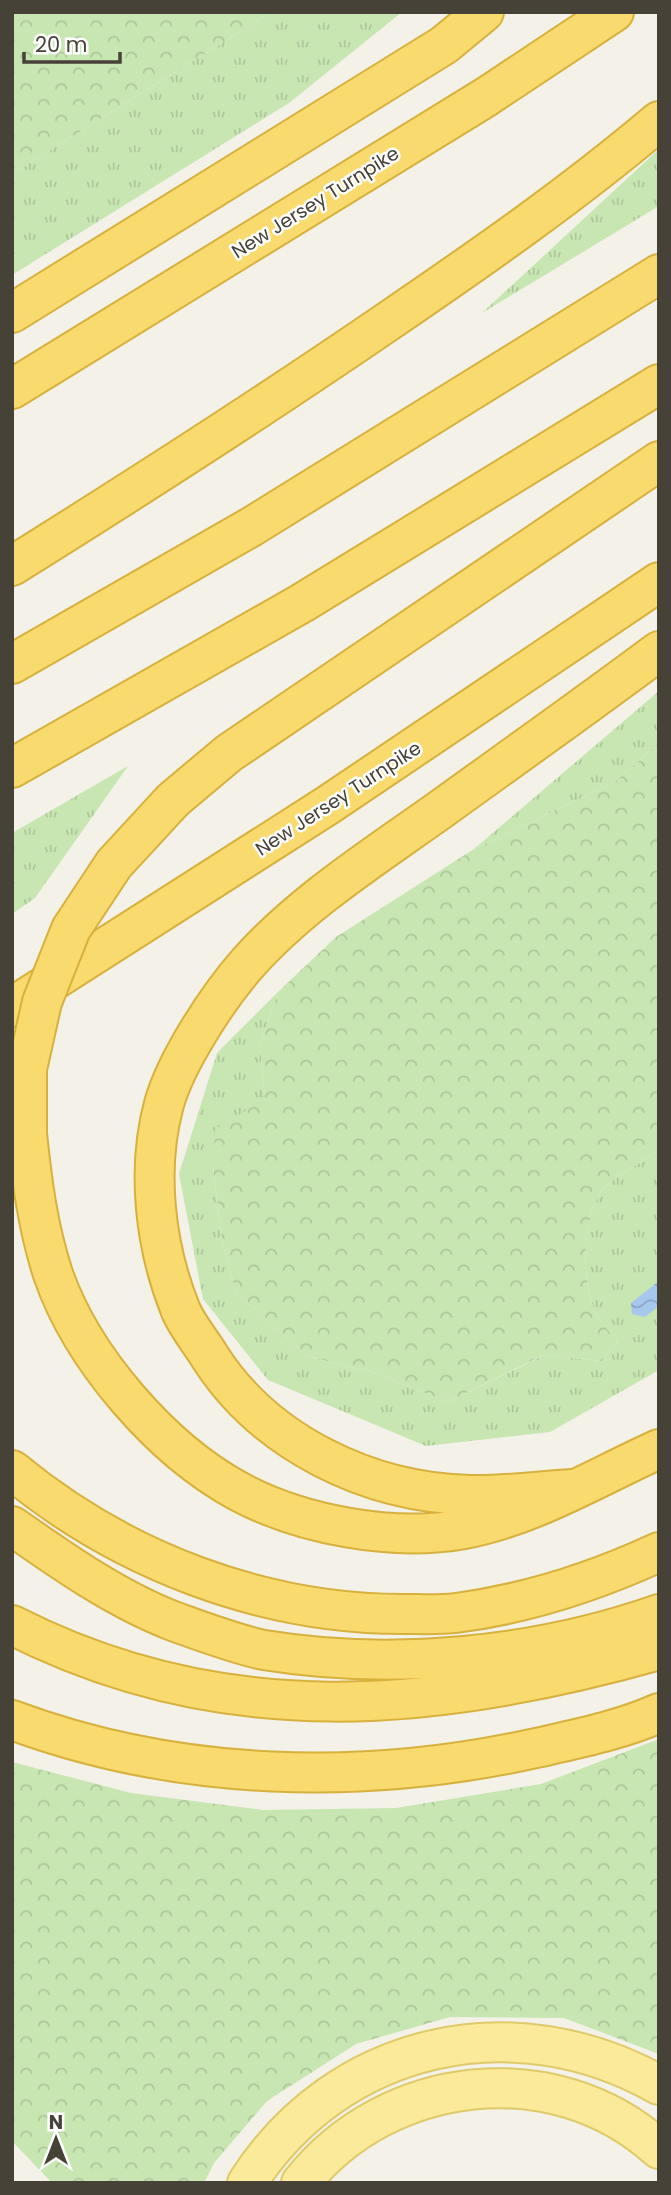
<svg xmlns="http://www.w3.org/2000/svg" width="671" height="2195" font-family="Poppins,sans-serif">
  <defs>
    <pattern id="grass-tufts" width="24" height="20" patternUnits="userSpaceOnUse" patternTransform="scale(1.75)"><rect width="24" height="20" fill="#c8e6b2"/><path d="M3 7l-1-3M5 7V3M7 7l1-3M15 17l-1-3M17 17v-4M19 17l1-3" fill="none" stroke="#adc69a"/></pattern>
    <pattern id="forest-crowns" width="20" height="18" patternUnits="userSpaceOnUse" patternTransform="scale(1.75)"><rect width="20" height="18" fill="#c8e6b2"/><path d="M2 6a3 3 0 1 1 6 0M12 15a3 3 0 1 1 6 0" fill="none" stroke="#adc69a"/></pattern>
    <pattern id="water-waves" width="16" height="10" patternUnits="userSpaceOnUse" patternTransform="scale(1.75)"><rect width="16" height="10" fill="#a7c8ed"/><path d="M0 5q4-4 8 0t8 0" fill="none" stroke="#8aa4c1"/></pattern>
  </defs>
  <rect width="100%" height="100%" fill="#f3f1e8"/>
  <path fill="url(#grass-tufts)" d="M271 12H402L289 103 12 275V174Z
    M659 149V206L482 313Z
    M659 691V743L615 782 474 849Z
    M128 766 35 898 12 914V833Z
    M278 992 260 1044 265 1099 213 1167 222 1241 236 1292 307 1356 371 1372 448 1402 544 1355 602 1361 618 1342C611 1334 603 1326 598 1317 580 1288 581 1211 606 1186 622 1171 643 1164 659 1147V1370L550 1432 426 1446 268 1380 203 1299 179 1174 217 1053Z"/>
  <path fill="url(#forest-crowns)" d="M12 12H271L12 174Z
    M659 743V1147C643 1164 622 1171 606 1186 581 1211 580 1288 598 1317 603 1326 612 1334 618 1342L602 1361 543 1355 448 1402 371 1372 307 1356 236 1292 222 1241 213 1167 215 1129 265 1099 260 1044 278 992 336 937 474 849 615 782Z
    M659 1739V2054L564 2018 450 2017 356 2044 267 2101 214 2163 204 2183H52L12 2141V1762L131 1793 263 1810 396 1808 541 1784Z"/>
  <path fill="url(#water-waves)" d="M659 1281V1306L645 1317 632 1314 631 1303Z"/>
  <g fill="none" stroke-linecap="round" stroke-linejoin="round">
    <defs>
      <path id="primary" d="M247 2183C338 2041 514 2003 659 2085
        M301 2183C387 2074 554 2054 659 2149"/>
      <path id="highway" d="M12 313 444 45 484 12
        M12 389 486 97 614 12
        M12 566C140 486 266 405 390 320 482 257 573 194 659 121
        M12 664 251 527 659 274
        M12 768 302 603 659 384
        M173 800 229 753 659 461
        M12 1007 328 805 659 582
        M27 1134C32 1182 38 1228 53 1274 82 1358 161 1449 238 1491 301 1525 393 1542 464 1529 533 1516 595 1478 659 1449
        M12 1470C121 1560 261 1614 403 1614 420 1614 439 1615 456 1613 525 1604 596 1581 659 1552
        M572 1489C538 1491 504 1496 470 1495 369 1493 265 1443 210 1357 201 1342 188 1327 181 1311 155 1247 146 1170 164 1104 176 1061 218 997 247 964 302 902 377 855 444 807 516 755 588 704 659 651
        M12 1526C62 1561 116 1599 173 1621 201 1631 235 1644 264 1650 393 1671 536 1657 659 1614
        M12 1625C224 1733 437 1713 659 1650
        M12 1720C179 1782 364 1786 536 1748 576 1739 621 1730 659 1713"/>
    </defs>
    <use href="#primary" stroke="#dfca6a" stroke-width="42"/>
    <use href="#highway" stroke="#d7b13e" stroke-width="42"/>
    <use href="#primary" stroke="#faea9a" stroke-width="38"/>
    <use href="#highway" stroke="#f8da6e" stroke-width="38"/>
    <defs>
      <path id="highway-bridge" d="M27 1134V1069L42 1002 71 929 114 864 173 800"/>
    </defs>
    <use href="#highway-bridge" stroke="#d7b13e" stroke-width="42" stroke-linecap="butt"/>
    <use href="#highway-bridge" stroke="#f8da6e" stroke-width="38"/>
  </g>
  <g text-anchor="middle" stroke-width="5" stroke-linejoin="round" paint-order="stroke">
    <g font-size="19" fill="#464237" stroke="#fff">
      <text transform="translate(315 202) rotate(-32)" y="7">New Jersey Turnpike</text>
      <text transform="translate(338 798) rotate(-33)" y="7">New Jersey Turnpike</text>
    </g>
  </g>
  <rect width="671" height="2195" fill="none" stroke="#464237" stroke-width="28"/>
  <g transform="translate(56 2139)" stroke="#ffffff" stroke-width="5" paint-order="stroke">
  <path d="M0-5L12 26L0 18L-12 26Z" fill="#464237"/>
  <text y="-10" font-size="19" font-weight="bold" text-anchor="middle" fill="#464237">N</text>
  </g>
  <path d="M24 52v10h96v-10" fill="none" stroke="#464237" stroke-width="3.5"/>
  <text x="35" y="52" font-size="21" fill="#464237" stroke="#ffffff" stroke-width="5" paint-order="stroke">20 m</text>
</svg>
